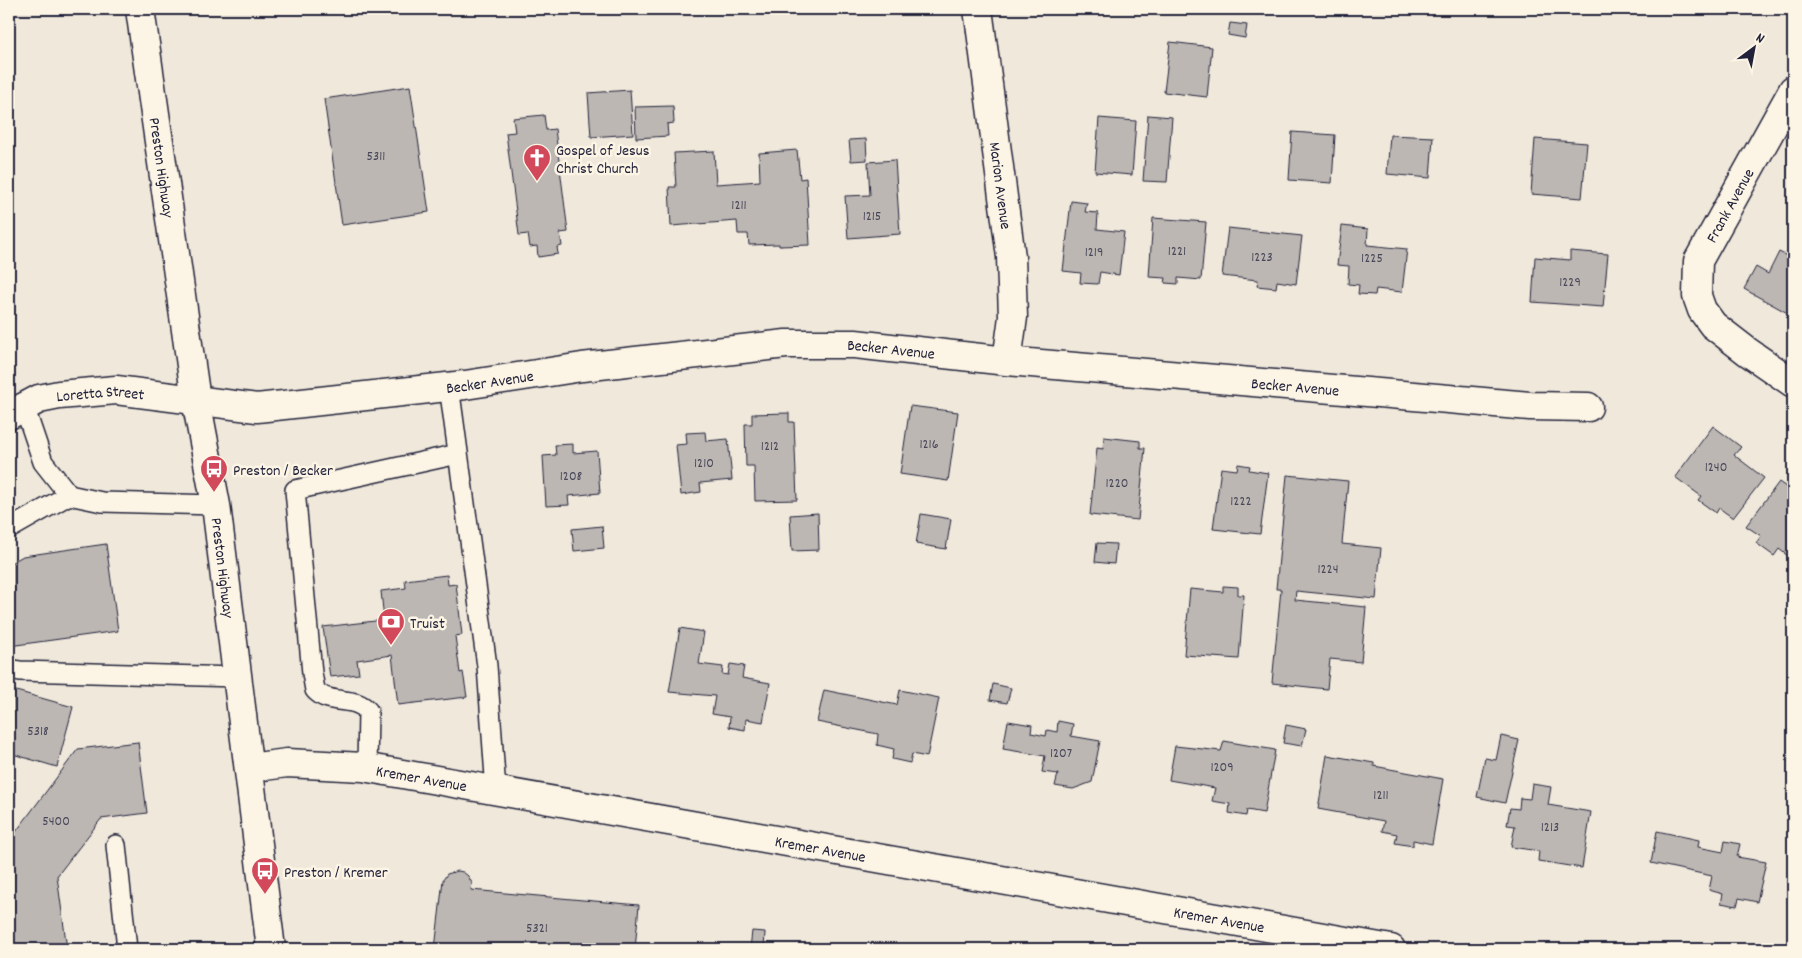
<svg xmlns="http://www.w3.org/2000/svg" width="1802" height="958" font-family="Dekko,sans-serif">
  <rect width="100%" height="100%" fill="#efe8db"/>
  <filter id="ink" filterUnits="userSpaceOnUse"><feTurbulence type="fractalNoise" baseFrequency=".02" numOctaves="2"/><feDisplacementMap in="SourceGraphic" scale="10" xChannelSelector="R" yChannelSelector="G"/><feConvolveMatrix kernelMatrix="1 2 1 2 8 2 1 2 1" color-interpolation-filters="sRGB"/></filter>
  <g filter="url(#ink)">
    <path fill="#bcb7b3" stroke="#22223b" d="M1230 23 1247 25 1245 38 1228 35Z
      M1170 42 1212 47 1207 97 1164 92Z
      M410 86 429 212 342 225 324 99Z
      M630 90 633 134 591 137 588 93Z
      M673 106 674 123 667 124 668 136 636 138 635 107Z
      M544 115 546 130 555 129 568 232 560 233 562 246 557 247 558 254 538 257 537 246 530 247 528 234 519 235 506 133 515 132 513 118Z
      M1148 115 1172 117 1167 182 1143 181Z
      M1099 118 1136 121 1132 175 1095 172Z
      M1292 132 1335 135 1332 183 1289 180Z
      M1390 135 1433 137 1430 178 1387 174Z
      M866 139 867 160 851 161 849 140Z
      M1535 139 1587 143 1582 198 1531 194Z
      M797 150 800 179 806 178 810 245 779 246V244L749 245 748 234H738L737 221 671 226 669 187H676L674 153 714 151 716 184 760 181 759 153Z
      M895 160 900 234 848 238 845 196 870 195 868 162Z
      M1071 201 1087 203 1085 212 1098 213 1097 229 1124 232 1119 275 1100 272 1098 284 1080 283 1081 273 1063 271Z
      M1153 218 1206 222 1201 280 1178 278V284L1165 283 1166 278 1149 277Z
      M1342 226 1368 229 1367 245 1407 249 1402 292 1376 289 1375 295 1358 294 1359 285 1348 284 1349 266 1337 265Z
      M1228 228 1302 236 1296 284 1277 281 1276 288 1257 286 1258 280 1222 276Z
      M1570 251 1608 254 1603 307 1532 302 1535 257 1570 260Z
      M1779 252 1793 259V316L1744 289 1756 267 1768 274Z
      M910 406 958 412 948 481 900 474Z
      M789 413V422H794L797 500 755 501 754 466H746L745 424H752V414Z
      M1713 426 1741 447 1734 455 1764 478 1733 518 1719 508 1716 513 1698 500 1701 496 1675 477Z
      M705 432 706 441 728 439 732 480 700 483 701 492 681 495 676 445 687 444 686 433Z
      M1104 437 1140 441V448H1145L1138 520 1090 515 1097 448 1103 449Z
      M573 444V453L597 451 600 493 568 496 569 505 546 506 543 456 556 455 555 445Z
      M1238 464 1250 466 1249 470 1268 473 1260 534 1213 529 1221 468 1237 470Z
      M1287 475 1348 481 1342 544 1381 548 1376 599 1296 591 1295 600 1366 607 1361 662 1330 659 1327 689 1272 683 1281 589H1276Z
      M1779 482 1793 492V560L1779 549 1774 556 1756 543 1761 536 1746 526Z
      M818 513 819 550 792 551 790 515Z
      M921 514 951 519 946 549 916 544Z
      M602 526 604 548 574 551 572 529Z
      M1097 543 1116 544 1114 564 1095 562Z
      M106 544 118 631 9 646V564L23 556Z
      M447 575 448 585 456 584 462 635 455 636 460 673 463 672 467 697 398 705 392 655 357 660 359 674 330 677 323 627 384 620 381 591 406 588 405 580Z
      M1223 586 1238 587V595H1244L1239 659 1184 655 1190 589 1223 592Z
      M680 628 704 632 699 664 723 667 722 674 728 675 730 664 744 666 742 678 770 683 763 722 746 719 745 730 729 727 730 717 712 714 715 696 669 692Z
      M993 684 1011 688 1007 703 990 700Z
      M9 689 73 707 57 767 9 753Z
      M824 690 897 705 900 690 939 698 927 757 912 754 910 763 892 759 894 749 877 745 878 734 817 722Z
      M1008 721 1032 725 1031 733 1046 736 1047 730 1057 732 1058 721 1073 724 1071 736 1100 741 1092 782 1073 789 1055 786 1058 774 1042 772 1045 756 1003 749Z
      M1286 725 1306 729 1302 746 1283 743Z
      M1501 736 1519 740 1505 803 1477 797 1485 758 1496 760Z
      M1224 741 1275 750 1264 813 1247 810 1246 816 1229 813 1230 804 1212 801 1215 788 1169 780 1175 746 1221 751Z
      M138 742 147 813 101 819 57 876 67 949H9V841L78 749Z
      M1327 755 1374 763V766L1443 779 1432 844 1413 840V846L1395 843 1397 834 1382 831 1384 821 1318 809Z
      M1532 784 1551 787 1548 805 1591 812 1582 868 1538 861 1539 851 1511 847 1515 826 1507 825 1510 808 1519 809 1520 798 1530 799Z
      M1657 831 1699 840 1698 847 1723 852 1725 841 1740 844 1737 857 1766 862 1757 902 1739 898 1737 906 1721 903 1723 894 1709 890 1712 876 1651 863Z
      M458 871 463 872 468 876 472 883 471 890 639 905 635 949H435L443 880 447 874Z
      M752 931 765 932 764 949H750Z"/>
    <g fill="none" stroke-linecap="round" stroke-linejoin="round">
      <defs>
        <path id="service" d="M449 386 487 666 496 791
          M24 406 43 462 69 495 102 502 216 505
          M9 529 69 495
          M9 669 20 671 237 677
          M367 768 368 711C357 698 340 703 325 697 322 696 318 693 315 690L312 673 295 490 458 454
          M116 845 127 949"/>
        <g id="minor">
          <path id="s1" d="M978 9 1011 257 1013 317 1007 361"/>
          <path d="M1793 90 1698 261 1697 296 1702 310 1713 325 1748 352 1793 383"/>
          <path id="s2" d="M9 415 39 399 59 395 116 390 257 408 465 385 582 367 786 344H855L1007 361 1530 406 1588 407"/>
          <path id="s3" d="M249 768 287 763 363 767 1391 949"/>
        </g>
        <g id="primary">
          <path id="s4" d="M140 9 196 400 216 505 271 949"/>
        </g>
      </defs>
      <use href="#service" stroke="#22223b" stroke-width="22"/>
      <use href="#minor" stroke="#22223b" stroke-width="31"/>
      <use href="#primary" stroke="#22223b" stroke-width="31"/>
      <use href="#service" stroke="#fcf5e5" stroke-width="19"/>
      <use href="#minor" stroke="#fcf5e5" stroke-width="28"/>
      <use href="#primary" stroke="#fcf5e5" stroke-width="28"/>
    </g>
  </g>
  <defs>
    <symbol id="church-pin" viewBox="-11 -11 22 30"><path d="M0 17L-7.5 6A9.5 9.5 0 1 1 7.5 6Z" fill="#d1495b" stroke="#fcf5e5"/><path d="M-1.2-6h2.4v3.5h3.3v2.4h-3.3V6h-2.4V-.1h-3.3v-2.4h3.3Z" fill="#fff"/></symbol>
    <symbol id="bus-pin" viewBox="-11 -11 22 30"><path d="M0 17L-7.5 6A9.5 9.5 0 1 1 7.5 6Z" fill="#d1495b" stroke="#fcf5e5"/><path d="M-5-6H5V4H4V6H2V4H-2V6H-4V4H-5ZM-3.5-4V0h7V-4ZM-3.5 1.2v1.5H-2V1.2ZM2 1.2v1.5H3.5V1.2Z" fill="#fff"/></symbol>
    <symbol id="bank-pin" viewBox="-11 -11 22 30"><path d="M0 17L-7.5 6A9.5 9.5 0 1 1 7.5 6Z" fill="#d1495b" stroke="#fcf5e5"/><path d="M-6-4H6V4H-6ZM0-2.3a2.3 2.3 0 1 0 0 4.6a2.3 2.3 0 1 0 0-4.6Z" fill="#fff"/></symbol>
  </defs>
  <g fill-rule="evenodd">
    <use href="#church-pin" x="521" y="142" width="32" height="43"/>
    <use href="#bus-pin" x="198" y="453" width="32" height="43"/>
    <use href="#bank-pin" x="375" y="606" width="32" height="43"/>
    <use href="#bus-pin" x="249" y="855" width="32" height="43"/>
  </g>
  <g text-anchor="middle" stroke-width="5" stroke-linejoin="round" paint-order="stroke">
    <g font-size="14" fill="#484759">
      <text x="376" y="160">5311</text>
      <text x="739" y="209">1211</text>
      <text x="872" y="220">1215</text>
      <text x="1177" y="255">1221</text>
      <text x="1094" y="256">1219</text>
      <text x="1262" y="261">1223</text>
      <text x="1372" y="262">1225</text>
      <text x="1570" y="286">1229</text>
      <text x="929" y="448">1216</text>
      <text x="770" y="450">1212</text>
      <text x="704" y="467">1210</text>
      <text x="1716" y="471">1240</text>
      <text x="571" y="480">1208</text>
      <text x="1117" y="487">1220</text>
      <text x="1241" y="505">1222</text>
      <text x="1328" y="573">1224</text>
      <text x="38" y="735">5318</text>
      <text x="1061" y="757">1207</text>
      <text x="1222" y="771">1209</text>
      <text x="1381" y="799">1211</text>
      <text x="56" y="825">5400</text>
      <text x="1550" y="831">1213</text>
      <text x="537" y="932">5321</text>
    </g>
    <g font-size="16" fill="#22223b" stroke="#fcf5e5" text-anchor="start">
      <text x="556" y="155">Gospel of Jesus<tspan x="556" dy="18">Christ Church</tspan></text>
      <text x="233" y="475">Preston / Becker</text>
      <text x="410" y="628">Truist</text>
      <text x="284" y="877">Preston / Kremer</text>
    </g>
    <g font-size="16" fill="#22223b" stroke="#fcf5e5">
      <text dy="6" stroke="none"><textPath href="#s4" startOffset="160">Preston Highway</textPath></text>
      <text dy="6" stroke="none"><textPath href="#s1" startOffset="178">Marion Avenue</textPath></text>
      <text transform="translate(1729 205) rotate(-61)" y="6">Frank Avenue</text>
      <text dy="6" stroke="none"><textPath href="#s2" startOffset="892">Becker Avenue</textPath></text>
      <text dy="6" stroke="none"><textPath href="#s2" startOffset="488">Becker Avenue</textPath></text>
      <text dy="6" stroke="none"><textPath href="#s2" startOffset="1298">Becker Avenue</textPath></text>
      <text dy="6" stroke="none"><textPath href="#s2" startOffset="96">Loretta Street</textPath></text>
      <text dy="6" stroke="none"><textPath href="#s4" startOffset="565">Preston Highway</textPath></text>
      <text dy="6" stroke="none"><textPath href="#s3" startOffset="174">Kremer Avenue</textPath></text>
      <text dy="6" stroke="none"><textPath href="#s3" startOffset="579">Kremer Avenue</textPath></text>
      <text dy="6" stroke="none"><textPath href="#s3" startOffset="984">Kremer Avenue</textPath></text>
    </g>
  </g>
  <rect width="1802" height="958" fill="none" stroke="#fcf5e5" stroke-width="30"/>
  <rect x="15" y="15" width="1772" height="928" fill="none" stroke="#22223b" stroke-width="2" filter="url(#ink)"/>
  <g transform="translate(1754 48) rotate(32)" stroke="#fcf5e5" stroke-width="4" paint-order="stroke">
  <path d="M0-4L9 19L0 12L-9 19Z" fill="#22223b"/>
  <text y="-8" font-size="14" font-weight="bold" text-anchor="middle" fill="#22223b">N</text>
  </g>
</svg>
